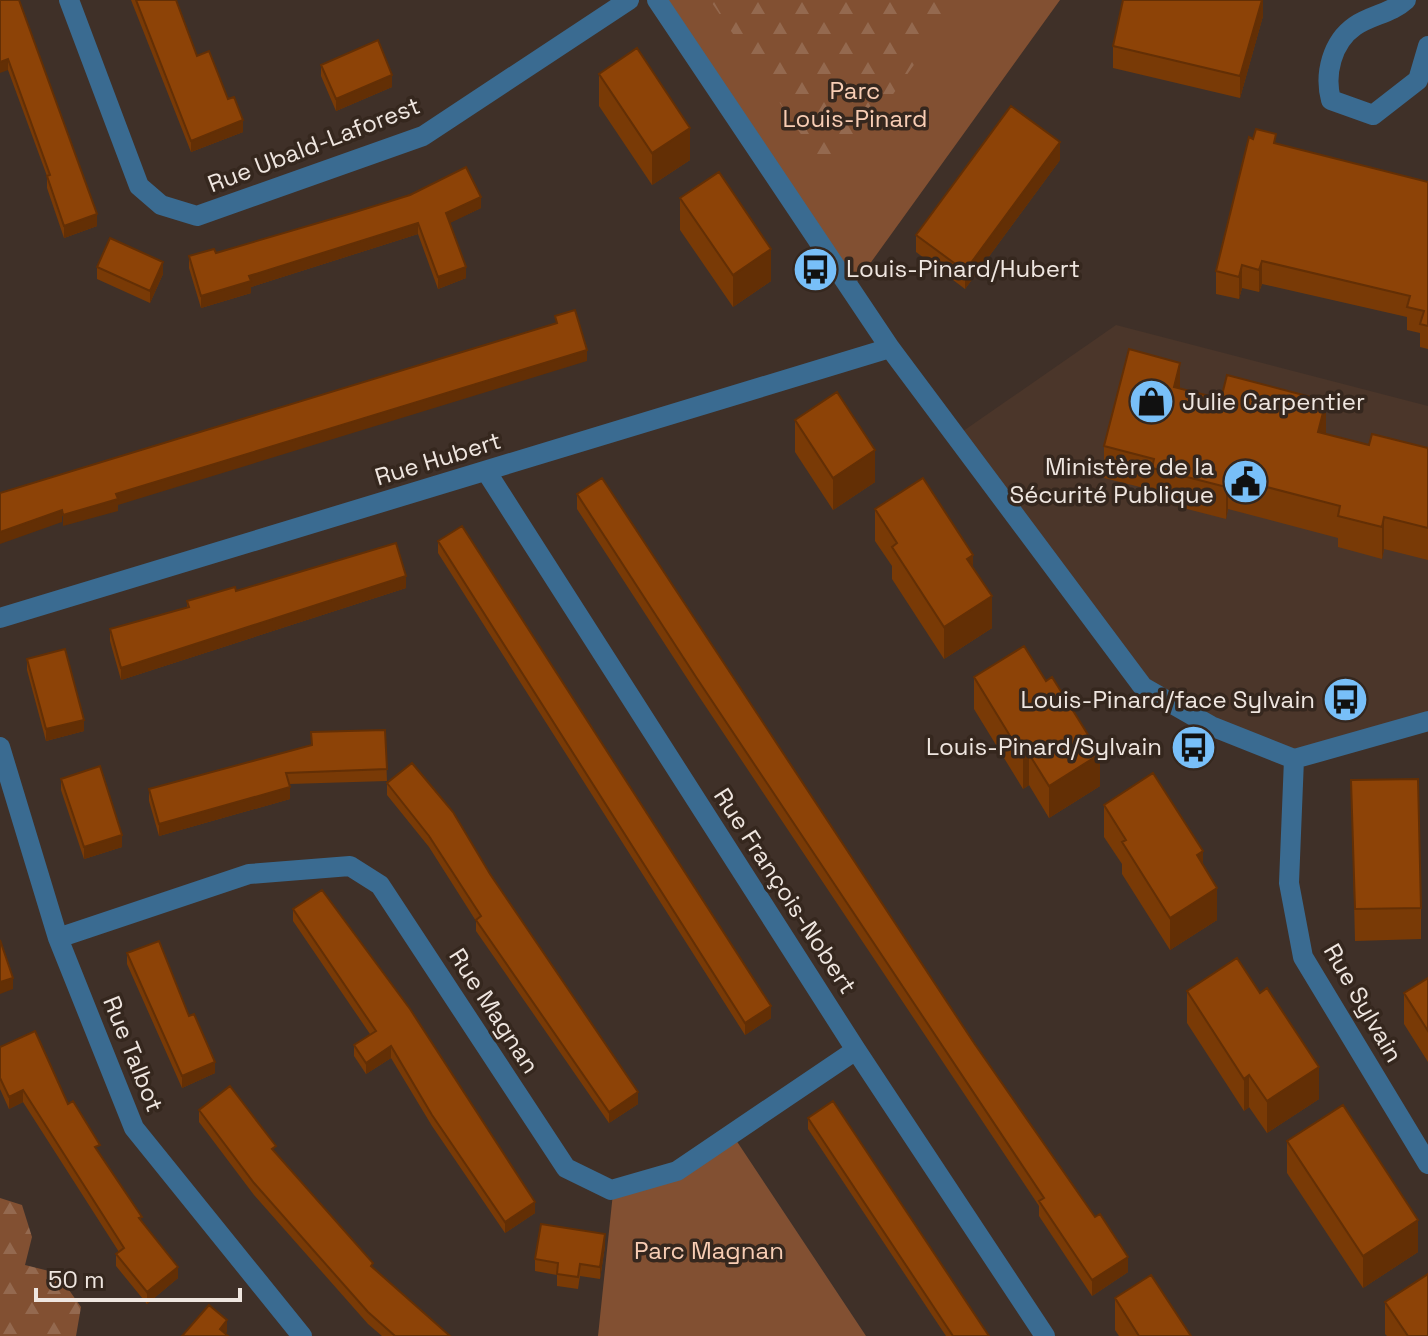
<svg xmlns="http://www.w3.org/2000/svg" width="1428" height="1336" font-family="'Space Grotesk',sans-serif">
  <defs>
    <pattern id="forest-firs" width="22" height="20" patternUnits="userSpaceOnUse" patternTransform="scale(2)"><rect width="22" height="20" fill="#825032"/><path d="M5 1l3.5 6h-7zM16 11l3.5 6h-7z" fill="#94694f"/></pattern>
  </defs>
  <rect width="100%" height="100%" fill="#3f3028"/>
  <path fill="#4b362a" d="M1116 325 1428 406V721L1294 759 1143 687 956 436Z"/>
  <path fill="#825032" d="M657 0H1060L851 290Z
    M734 1137 866 1336H598L613 1193Z"/>
  <path fill="url(#forest-firs)" d="M710 0H960L832 180Z
    M0 1198 22 1205 32 1237 25 1265 57 1273 81 1307 76 1336H0Z"/>
  <g fill="none" stroke-linecap="round" stroke-linejoin="round">
    <path stroke="#3a6b91" stroke-width="20" d="M69 0 139 186 161 205 197 216 423 136 629 0
      M657 0 890 348 1143 687 1211 726 1294 759 1428 721
      M1406 0C1392 13 1371 15 1355 26 1332 42 1324 74 1331 100L1373 115 1418 80 1428 46
      M486 471 856 1050 1045 1336
      M0 618 890 348
      M0 747 58 938 134 1128 302 1336
      M1294 759 1289 883 1303 957 1428 1164
      M58 938 249 874 350 866 380 885 566 1168 611 1190 677 1171 856 1050"/>
  </g>
  <path fill="#793a06" d="M0 0 97 226 64 238 47 188V176L8 70Z
    M131 0H176L197 56 228 99 243 132 191 152Z
    M1263 0V16L1240 98 1113 68V46Z
    M321 65 392 87 336 111 321 76Z
    M599 74 690 160 652 185 599 106Z
    M1276 144 1428 182V349L1420 347V333L1407 330V317L1262 284 1259 292 1242 288 1239 299 1216 294V271Z
    M1060 160 965 289 916 252V235Z
    M680 198 771 281 733 307 680 230Z
    M481 208 449 223 466 278 438 289 418 234 251 287V293L201 308 189 268V256L216 253Z
    M97 267 163 274 150 303 97 279Z
    M1180 388 1326 434 1369 445 1428 448V560L1384 549 1382 559 1338 547V538L1228 509 1226 519 1152 500V490L1104 478V446Z
    M795 420 875 482 833 510 795 452Z
    M577 494 974 1043 1128 1272 1092 1296 1039 1216V1206L696 692 577 509Z
    M875 509 973 568 992 628 944 659 892 579V566L875 541Z
    M438 541 771 1018 745 1035 438 553Z
    M406 588 121 680 110 641V629L187 607V601L236 591Z
    M27 659 84 731 46 741 27 670Z
    M974 677 1100 786 1049 818 1029 785 1023 789 974 709Z
    M385 730 387 781 289 784 290 799 159 836 149 801V789Z
    M61 779 122 847 84 859 61 790Z
    M1351 780 1421 908V939L1355 941Z
    M387 783 490 874 638 1104 609 1123 476 931V921L429 847 387 795Z
    M1104 805 1203 865 1217 920 1170 950 1122 874V864L1104 837Z
    M293 909 535 1213 505 1233 432 1126 391 1058 366 1074 354 1056V1045L370 1034 293 921Z
    M127 953 215 1073 182 1088 127 964Z
    M1428 978V1062L1404 1024V993Z
    M1187 991 1319 1099 1267 1133 1249 1107 1244 1111 1187 1023Z
    M0 1047 68 1104 178 1278 147 1304 116 1266V1254L119 1252 23 1102 9 1109 0 1089Z
    M199 1110 276 1153 373 1268 450 1336H382L368 1324 254 1195 199 1122Z
    M808 1118 989 1336H946L808 1129Z
    M1287 1141 1418 1252 1363 1288 1287 1173Z
    M605 1246 600 1279 580 1276 578 1289 557 1286V1275L535 1271V1259Z
    M1115 1298 1191 1336H1119L1115 1330Z
    M1385 1302 1428 1336H1387L1385 1334Z"/>
  <path fill="#632f05" d="M1262 0H1263V16L1240 98V76Z
    M8 59V70L0 73V62Z
    M392 75V87L336 111V99Z
    M243 120V132L191 152V141Z
    M690 128V160L652 185V153Z
    M1060 142V160L965 289V271Z
    M481 197V208L446 225V213Z
    M97 214V226L64 238V226Z
    M418 223V234L251 287V293L201 308V296L249 276Z
    M771 249V281L733 307V275Z
    M1262 261V284L1259 292V270Z
    M163 262V274L150 303V291Z
    M1242 265V288L1239 299V277Z
    M466 267V278L438 289V277Z
    M587 350V361L118 505V511L63 526V515L116 494Z
    M1180 363V394L1174 387Z
    M1326 401V433L1318 464V432Z
    M875 450V482L833 510V478Z
    M1228 477V509L1226 519V487Z
    M62 510V522L0 544V532Z
    M1384 517V549L1382 559V527Z
    M973 555V587L967 559Z
    M406 576V588L121 680V668Z
    M992 596V628L944 659V627Z
    M84 720V731L46 741V729Z
    M1029 754V785L1023 789V757Z
    M1100 754V786L1049 818V786Z
    M290 787V799L159 836V824Z
    M122 835V847L84 859V847Z
    M1203 851V883L1197 855Z
    M1217 888V920L1170 950V918Z
    M13 978V989L0 994V982Z
    M771 1006V1018L745 1035V1023Z
    M391 1046V1058L366 1074V1063Z
    M215 1062V1073L182 1088V1076Z
    M1319 1067V1099L1267 1133V1101Z
    M1249 1075V1107L1244 1111V1079Z
    M23 1090V1102L9 1109V1097Z
    M638 1092V1104L609 1123V1112Z
    M535 1202V1213L505 1233V1222Z
    M1418 1220V1252L1363 1288V1256Z
    M605 1234V1246L600 1279V1267Z
    M1128 1257V1272L1092 1296V1280Z
    M178 1267V1278L147 1304V1292Z
    M227 1320V1332L223 1336 220 1329Z"/>
  <path fill="#8d4307" stroke="#632f05" stroke-width="2" d="M0 0H19L97 214 64 226 47 176 50 175 8 59 0 62Z
    M136 0H176L197 56 209 51 228 99 234 97 243 120 191 141Z
    M1123 0H1262L1240 76 1113 46Z
    M378 40 392 75 336 99 321 65Z
    M637 48 690 128 652 153 599 74Z
    M1011 106 1060 142 965 271 916 235Z
    M1256 129 1276 134 1274 143 1428 182V326L1420 324 1424 311 1407 307 1410 296 1262 261 1259 270 1242 265 1239 277 1216 271 1249 137 1253 139Z
    M466 167 481 197 446 213 466 267 438 277 418 223 249 276 251 281 201 296 189 256 214 249 216 253 352 213 410 195Z
    M719 172 771 249 733 275 680 198Z
    M110 238 163 262 150 291 97 267Z
    M575 310 587 350 116 494 118 499 63 515 62 510 0 532V493L557 323 555 316Z
    M1129 349 1180 363 1174 387 1221 399 1227 375 1326 401 1318 432 1369 445 1372 434 1428 448V528L1384 517 1382 527 1338 516 1340 506 1228 477 1226 487 1152 468 1154 459 1104 446Z
    M837 392 875 450 833 478 795 420Z
    M602 478 974 1043 1095 1217 1100 1214 1128 1257 1092 1280 1039 1201 1044 1198 696 677 577 494Z
    M923 478 973 555 967 559 992 596 944 627 892 547 897 543 875 509Z
    M462 526 771 1006 745 1023 438 541Z
    M396 543 406 576 121 668 110 629 189 607 187 601 235 587 236 591Z
    M1024 646 1046 681 1052 677 1100 754 1049 786 1029 754 1023 757 974 677Z
    M65 649 84 720 46 729 27 659Z
    M385 730 387 769 286 773 290 787 159 824 149 789 312 745 311 732Z
    M412 763 453 812 490 874 638 1092 609 1112 476 920 481 916 429 836 387 783Z
    M100 766 122 835 84 847 61 779Z
    M1153 773 1203 851 1197 855 1217 888 1170 918 1122 842 1126 840 1104 805Z
    M1418 779 1421 908 1355 909 1351 780Z
    M322 890 410 1009 535 1202 505 1222 432 1115 391 1046 366 1063 354 1045 376 1031 293 909Z
    M0 940 13 978 0 982Z
    M159 941 189 1016 194 1014 215 1062 182 1076 127 953Z
    M1237 958 1260 993 1267 988 1319 1067 1267 1101 1249 1075 1244 1079 1187 991Z
    M1428 978V1031L1404 993Z
    M35 1031 68 1104 73 1101 100 1145 95 1147 142 1217 139 1218 178 1267 147 1292 116 1254 124 1248 23 1090 9 1097 0 1078V1047Z
    M230 1086 276 1146 272 1149 373 1263 371 1266 450 1336H395L368 1312 254 1183 199 1110Z
    M833 1101 989 1336H953L808 1118Z
    M1343 1105 1418 1220 1363 1256 1287 1141Z
    M541 1224 605 1234 600 1267 580 1264 578 1277 557 1274 558 1263 535 1259Z
    M1428 1274V1336H1408L1385 1302Z
    M1151 1275 1191 1336H1139L1115 1298Z
    M209 1305 227 1320 220 1329 228 1336H182Z"/>
  <defs>
    <symbol id="bus-disc" viewBox="-11 -11 22 22"><circle r="9.5" fill="#78bff8" stroke="#35271e"/><path d="M-5-6H5V4H4V6H2V4H-2V6H-4V4H-5ZM-3.5-4V0h7V-4ZM-3.5 1.2v1.5H-2V1.2ZM2 1.2v1.5H3.5V1.2Z" fill="#111"/></symbol>
    <symbol id="shop-disc" viewBox="-11 -11 22 22"><circle r="9.5" fill="#78bff8" stroke="#35271e"/><path d="M-5-2.5h2.3a2.7 3.5 0 0 1 5.4 0H5L5.5 6h-11ZM-1.5-2.5h3a1.5 2.3 0 0 0-3 0Z" fill="#111"/></symbol>
    <symbol id="civic-disc" viewBox="-11 -11 22 22"><circle r="9.5" fill="#78bff8" stroke="#35271e"/><path d="M-.6-6.5H3V-4.5H.6V-3L4-1V1h2V6H-6V1h2V-1L-.6-3ZM-1.2 2.5V6h2.4V2.5Z" fill="#111"/></symbol>
  </defs>
  <g fill-rule="evenodd">
    <use href="#bus-disc" x="790" y="244" width="51" height="51"/>
    <use href="#shop-disc" x="1126" y="376" width="51" height="51"/>
    <use href="#civic-disc" x="1220" y="456" width="51" height="51"/>
    <use href="#bus-disc" x="1320" y="674" width="51" height="51"/>
    <use href="#bus-disc" x="1168" y="722" width="51" height="51"/>
  </g>
  <g text-anchor="middle" stroke-width="7" stroke-linejoin="round" paint-order="stroke">
    <g font-size="24" fill="#f8cdb4" stroke="#35271e">
      <text x="855" y="99">Parc<tspan x="855" dy="28">Louis-Pinard</tspan></text>
      <text x="709" y="1259">Parc Magnan</text>
    </g>
    <g font-size="24" fill="#efe6e0" stroke="#35271e">
      <text transform="translate(314 145) rotate(-21)" y="8">Rue Ubald-Laforest</text>
      <text transform="translate(438 459) rotate(-17)" y="8">Rue Hubert</text>
      <text transform="translate(785 891) rotate(57)" y="8">Rue François-Nobert</text>
      <text transform="translate(1363 1003) rotate(60)" y="8">Rue Sylvain</text>
      <text transform="translate(494 1011) rotate(57)" y="8">Rue Magnan</text>
      <text transform="translate(133 1054) rotate(68)" y="8">Rue Talbot</text>
    </g>
    <g font-size="24" fill="#efe6e0" stroke="#35271e" text-anchor="end">
      <text x="846" y="277" text-anchor="start">Louis-Pinard/Hubert</text>
      <text x="1182" y="410" text-anchor="start">Julie Carpentier</text>
      <text x="1214" y="475">Ministère de la<tspan x="1214" dy="28">Sécurité Publique</tspan></text>
      <text x="1315" y="708">Louis-Pinard/face Sylvain</text>
      <text x="1162" y="755">Louis-Pinard/Sylvain</text>
    </g>
  </g>
  <path d="M36 1288v12h204v-12" fill="none" stroke="#efe6e0" stroke-width="4"/>
  <text x="48" y="1288" font-size="24" fill="#efe6e0" stroke="#35271e" stroke-width="6" paint-order="stroke">50 m</text>
</svg>
